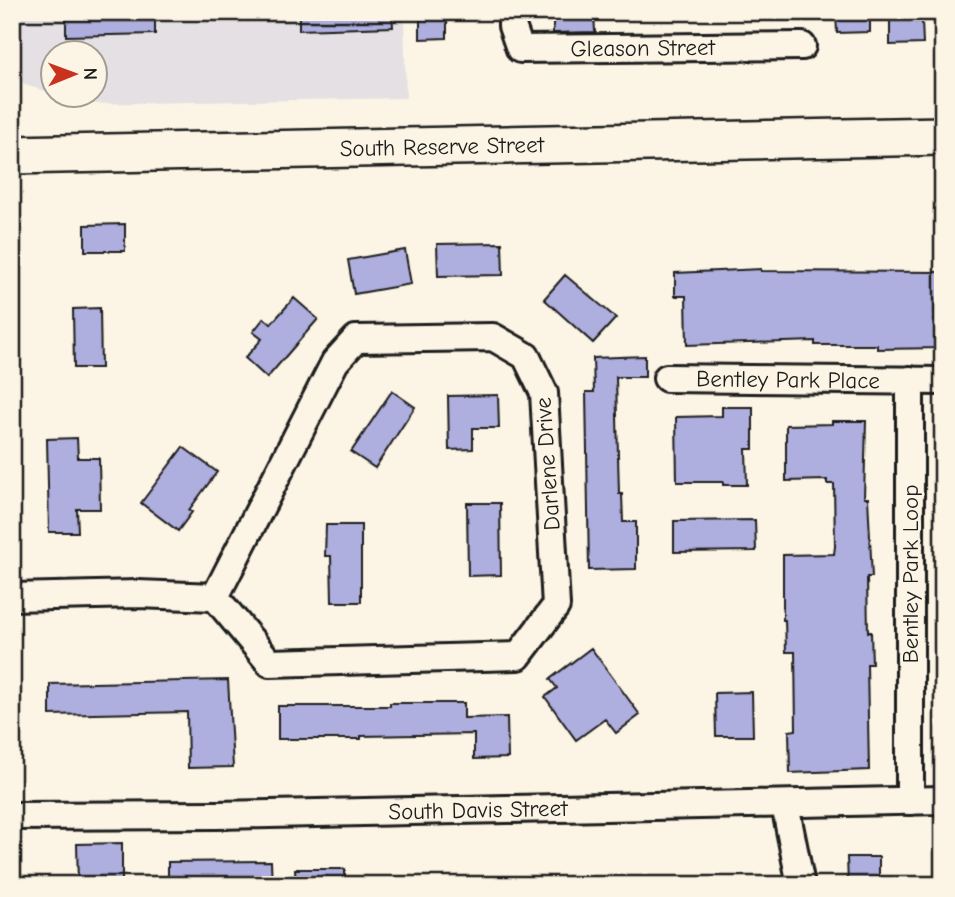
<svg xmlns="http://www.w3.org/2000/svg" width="955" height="897" font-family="'Comic Neue',sans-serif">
  <rect width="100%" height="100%" fill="#fcf5e5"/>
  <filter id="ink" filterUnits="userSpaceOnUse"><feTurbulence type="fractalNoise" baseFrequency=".0143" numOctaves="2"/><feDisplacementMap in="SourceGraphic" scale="14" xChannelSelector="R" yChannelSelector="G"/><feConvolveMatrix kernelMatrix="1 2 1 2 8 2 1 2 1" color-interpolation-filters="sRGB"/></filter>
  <g filter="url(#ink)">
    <path fill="#e5e0e3" d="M12 12H404L406 98 85 104 56 95 94 94V52H52V93L25 85 12 69Z"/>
    <path fill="#aeaedf" stroke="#1c1c1c" stroke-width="2" d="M66 12H155V34L66 36Z
      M299 12H392L393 27 299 30Z
      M420 12H447V38L420 39Z
      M553 12H594L595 32 553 33Z
      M836 12H870V32L837 33Z
      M890 20H922L923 44 890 45Z
      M125 224V251H85V225Z
      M502 243 503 275 438 276 437 244Z
      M405 250 411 284 354 294 348 260Z
      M761 269V271L943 272V348L877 349V345H815V341L687 345 686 296H675V273Z
      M565 275 616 318 593 343 544 299Z
      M294 298 318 319 267 378 245 358 262 339 253 332 264 318 271 324Z
      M100 308 101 368H74L73 309Z
      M645 356V377H616L619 494H622L623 522H636V569L589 570 586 392H594L593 358Z
      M392 391 415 407 375 468 351 452Z
      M498 395 499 428H473V449L449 450 448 396Z
      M722 407H753V449H746L747 485H723V482H677L676 417 722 416Z
      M832 421H866L864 498H868L872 577H867L868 632H871L872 664H867L869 770 790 773 789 731 796 730 795 652H786L785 620H783V555L834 554 835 546 834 484H827V480L786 481V425L832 424Z
      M77 438 78 458H99L100 509H77L78 532H49L47 439Z
      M183 447 217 472 189 510 192 512 178 531 141 503Z
      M467 503H500L501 575 468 576Z
      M755 520 756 551 674 552V521Z
      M326 525H361V602H332L331 556H325Z
      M591 648 640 715 616 733 605 719 576 740 545 697 557 688 550 679Z
      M228 680 233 767 188 768 187 712 50 715V684Z
      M752 692 753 736H716L715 693Z
      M390 703H464V718L507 717 508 758 474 759V734L361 736V739H278V706H390Z
      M122 843V885H78L77 844Z
      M847 857H879V885H848Z
      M271 861 272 885H168V862Z
      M295 869H345V885H296Z"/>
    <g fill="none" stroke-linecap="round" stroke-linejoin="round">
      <defs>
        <g id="minor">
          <path id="s1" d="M512 12V26L520 49 802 46"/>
          <path d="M493 337 526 356 544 393 556 606 518 656 270 663 215 597 335 362 356 339Z"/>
          <path id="s2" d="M667 378 943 381"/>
          <path d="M910 380V801"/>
          <path d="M12 597 138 594 215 597"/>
          <path d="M785 805 801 885"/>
          <path id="s3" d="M12 816 217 815 943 800"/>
        </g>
        <g id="highway">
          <path id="s4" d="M12 155 943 136"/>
        </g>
      </defs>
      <use href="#minor" stroke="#1c1c1c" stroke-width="32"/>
      <use href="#highway" stroke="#1c1c1c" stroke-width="42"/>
      <use href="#minor" stroke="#fcf5e5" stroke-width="26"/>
      <use href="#highway" stroke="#fcf5e5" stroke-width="37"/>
    </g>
  </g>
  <g text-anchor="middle" stroke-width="5" stroke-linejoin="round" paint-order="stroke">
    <g font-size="23" fill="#1c1c1c" stroke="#fcf5e5">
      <text dy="8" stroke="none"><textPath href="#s1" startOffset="161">Gleason Street</textPath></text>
      <text dy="8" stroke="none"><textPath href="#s4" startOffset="430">South Reserve Street</textPath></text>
      <text dy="8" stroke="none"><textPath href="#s2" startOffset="121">Bentley Park Place</textPath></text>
      <text transform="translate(547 464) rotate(-94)" y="8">Darlene Drive</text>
      <text transform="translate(910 574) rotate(-90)" y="8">Bentley Park Loop</text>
      <text dy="8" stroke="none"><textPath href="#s3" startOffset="466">South Davis Street</textPath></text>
    </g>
  </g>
  <rect width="955" height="897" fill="none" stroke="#fcf5e5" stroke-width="42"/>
  <rect x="21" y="21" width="913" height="855" fill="none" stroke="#1c1c1c" stroke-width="2.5" filter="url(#ink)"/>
  <g transform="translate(74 74) rotate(89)"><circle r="33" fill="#fcf5e5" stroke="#a29e95" stroke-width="2"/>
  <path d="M0-5L12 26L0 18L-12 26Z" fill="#c8321e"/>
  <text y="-10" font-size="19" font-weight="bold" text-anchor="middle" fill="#1c1c1c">N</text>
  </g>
</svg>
